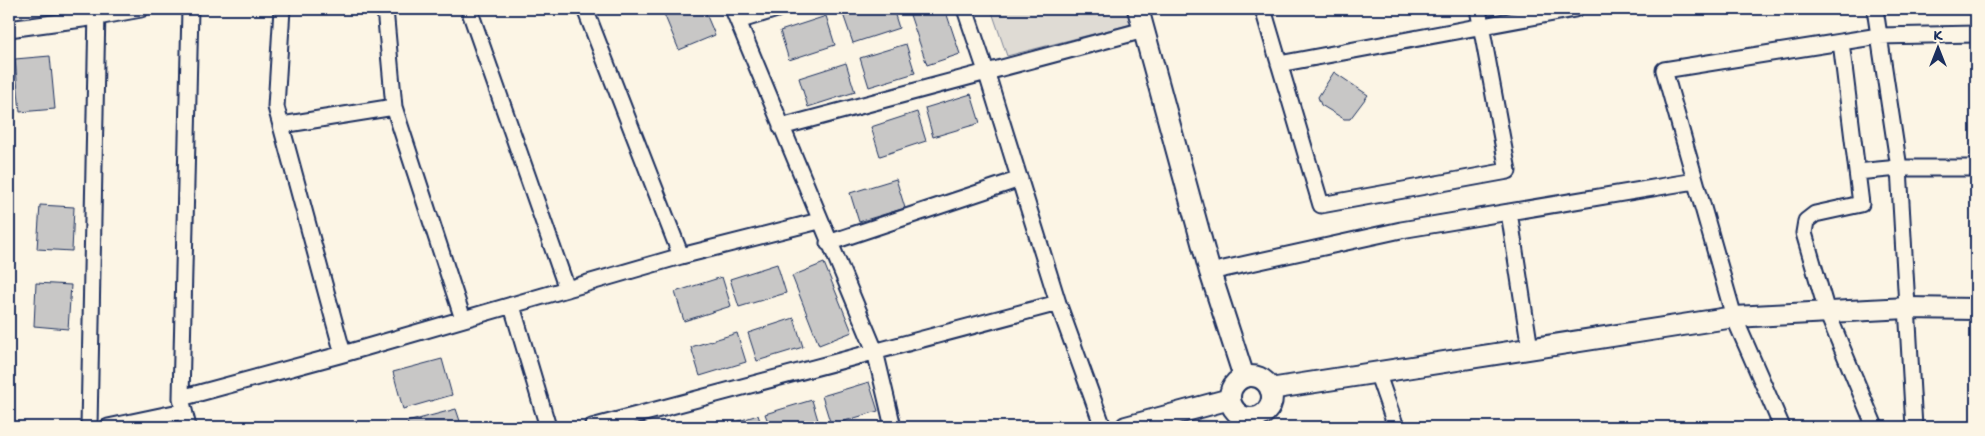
<svg xmlns="http://www.w3.org/2000/svg" width="1985" height="436" font-family="'Shantell Sans',sans-serif">
  <rect width="100%" height="100%" fill="#fcf5e5"/>
  <filter id="ink" filterUnits="userSpaceOnUse"><feTurbulence type="fractalNoise" baseFrequency=".02" numOctaves="2"/><feDisplacementMap in="SourceGraphic" scale="10" xChannelSelector="R" yChannelSelector="G"/><feConvolveMatrix kernelMatrix="1 2 1 2 8 2 1 2 1" color-interpolation-filters="sRGB"/></filter>
  <g filter="url(#ink)">
    <path fill="#dfdbd4" stroke="#7d8599" d="M991 9H1128L1132 24 1007 56Z"/>
    <path fill="#c8c7c6" stroke="#1b2f5e" d="M662 9H704L715 35 679 50Z
      M859 9H893L899 28 853 43 843 14Z
      M908 9H945L960 54 927 65Z
      M826 16 835 45 789 60 780 31Z
      M906 44 915 73 869 87 860 58Z
      M50 56 55 109 20 112 15 59Z
      M846 63 855 92 808 107 799 78Z
      M1334 72 1368 95 1350 119H1344L1321 105 1318 97Z
      M971 94 980 123 933 137 925 108Z
      M917 112 926 141 880 156 871 127Z
      M896 179 905 208 859 222 850 193Z
      M40 205 74 207 72 251 37 249Z
      M824 263 852 332 819 345 792 276Z
      M777 264 786 293 739 307 730 279Z
      M722 277 731 306 684 321 675 292Z
      M36 283 71 285 68 329 34 326Z
      M794 318 803 347 757 361 748 333Z
      M737 333 746 362 700 376 691 347Z
      M442 359 452 395 403 409 393 372Z
      M869 382 878 411 831 425 822 396Z
      M812 400 820 427H770L765 414Z
      M456 409 462 427H409L407 422Z
      M758 415 762 427H719Z"/>
    <g fill="none" stroke-linecap="round" stroke-linejoin="round">
      <defs>
        <path id="street" d="M282 9 276 107 343 354
          M385 9 394 107 463 319
          M469 9 567 289
          M585 9 681 256
          M733 9 875 351 893 427
          M965 9 986 71 1058 303 1103 427
          M1263 9 1321 205 1508 171 1478 9
          M1875 9 1899 168 1914 427
          M738 21 777 9
          M9 29 97 17 141 9
          M1841 42 1861 204 1815 214 1806 221 1804 233 1827 312 1875 427
          M1279 64 1575 9
          M282 125 394 107
          M781 127 1144 30
          M1857 172 1899 168H1976
          M1509 212 1530 349
          M828 243 1020 179
          M1210 272 1401 230 1695 181
          M512 306 548 427
          M1377 372 1396 427
          M181 398 343 354 681 256 819 221
          M89 427 97 9
          M108 427 184 411
          M188 427 181 398 190 9
          M592 427 1058 303
          M1782 427 1734 317 1664 70 1879 36 1976 34"/>
        <path id="secondary" d="M1138 9 1210 272 1244 377
          M1230 397a21 21 0 1 1 42 0a21 21 0 1 1-42 0Z
          M1270 389 1734 317 1907 308 1976 309
          M1126 427 1230 399"/>
      </defs>
      <use href="#street" stroke="#1b2f5e" stroke-width="19"/>
      <use href="#secondary" stroke="#1b2f5e" stroke-width="24"/>
      <use href="#street" stroke="#fcf5e5" stroke-width="15"/>
      <use href="#secondary" stroke="#fcf5e5" stroke-width="20"/>
    </g>
  </g>
  <rect width="1985" height="436" fill="none" stroke="#fcf5e5" stroke-width="30"/>
  <rect x="15" y="15" width="1955" height="406" fill="none" stroke="#1b2f5e" stroke-width="2" filter="url(#ink)"/>
  <g transform="translate(1938 48)" stroke="#fcf5e5" stroke-width="4" paint-order="stroke">
  <path d="M0-4L9 19L0 12L-9 19Z" fill="#1b2f5e"/>
  <text y="-8" font-size="14" font-weight="bold" text-anchor="middle" fill="#1b2f5e">K</text>
  </g>
</svg>
